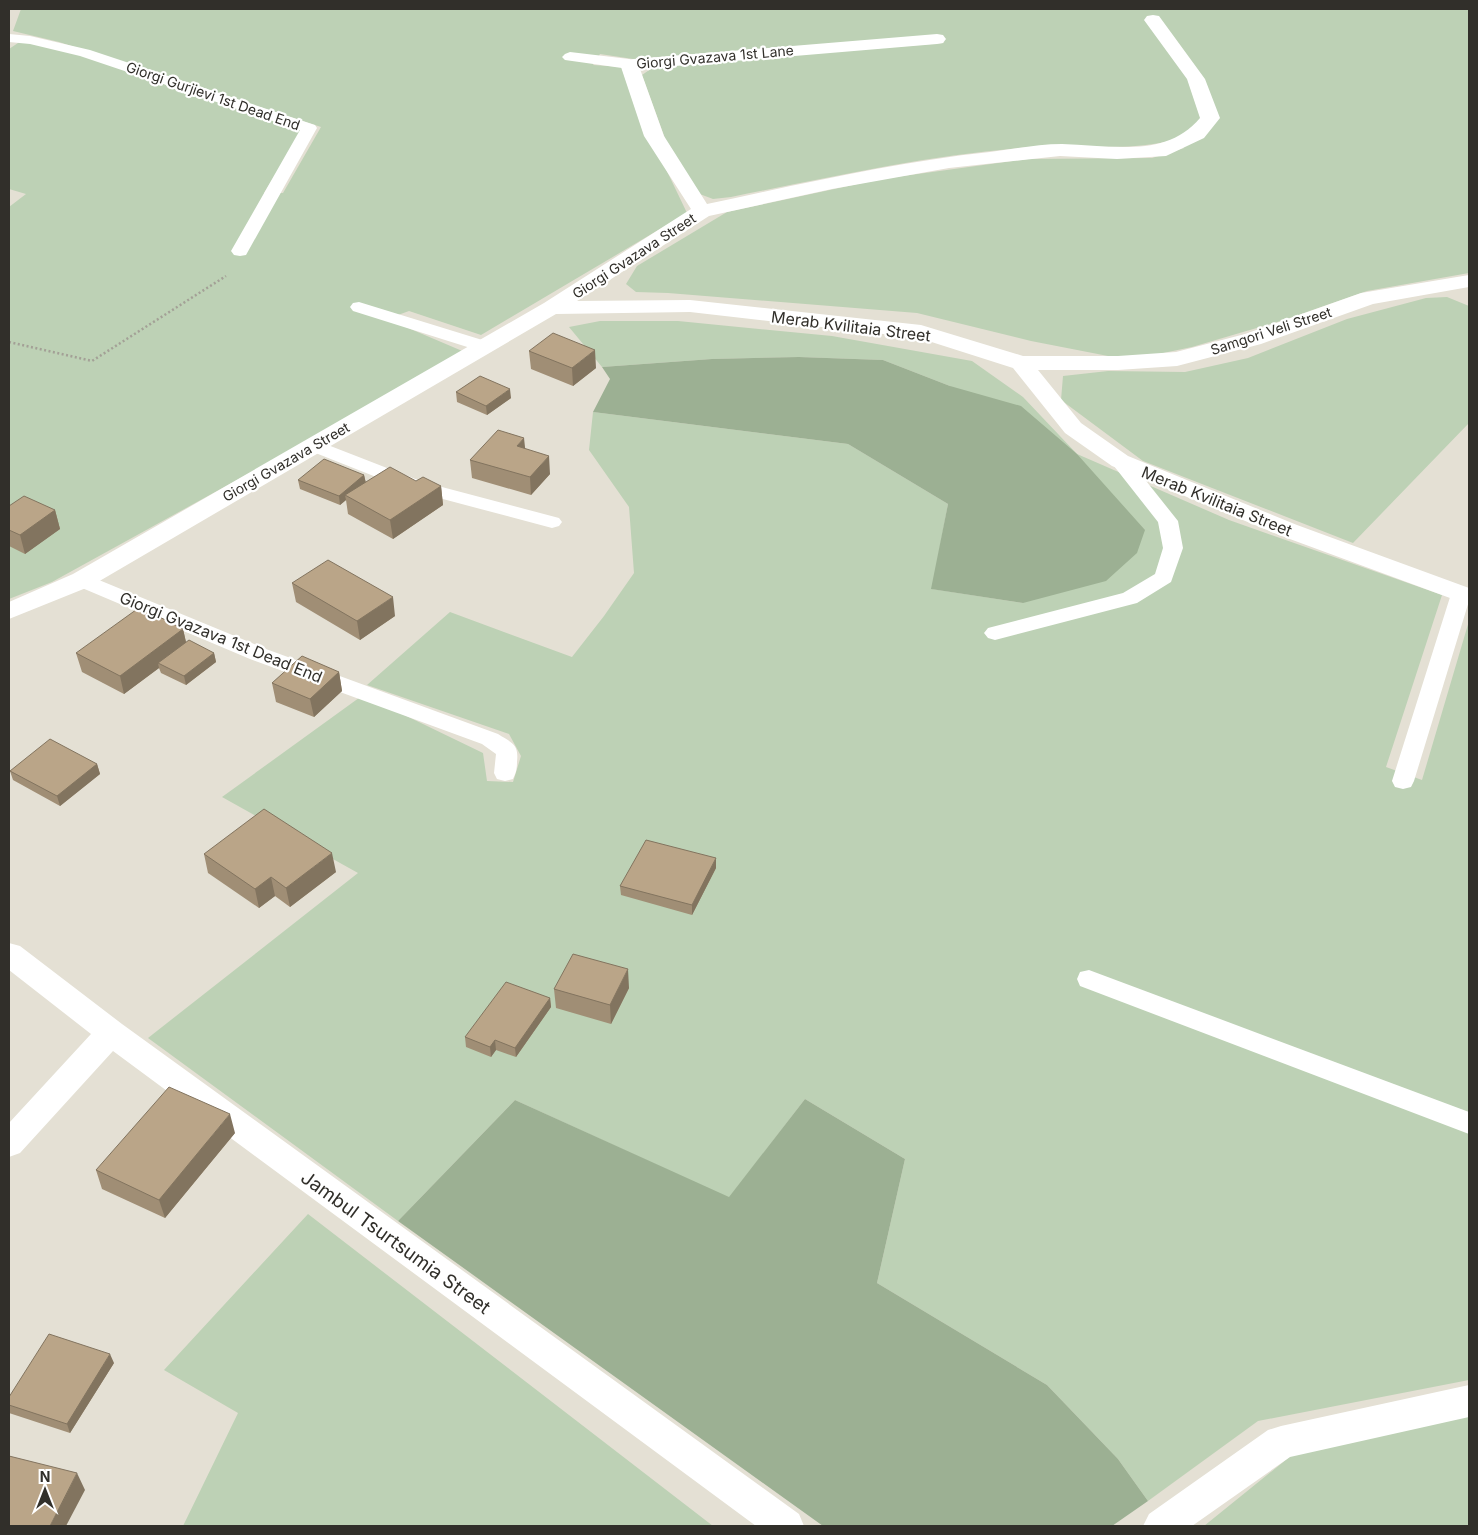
<svg xmlns="http://www.w3.org/2000/svg" width="1478" height="1535" font-family="Inter,sans-serif">
  <rect width="100%" height="100%" fill="#e4e0d4"/>
  <path fill="#bdd1b5" d="M21 9H1469V273L1367 291 1284 320 1192 347 1149 356H1108L1031 341 917 313 668 293 636 292 626 284 637 266 727 212 881 179 1028 159 1152 158 1184 148 1176 139C1129 153 1081 143 1033 147 931 154 831 177 731 197L713 199 697 193 667 144 642 75 655 66 944 43 937 36 633 59 600 54 593 65 624 67 664 165 687 213 481 335 409 311 387 319 467 353 52 582 9 599V207L26 194 9 189V49L21 41 74 53 302 131 264 193H283L321 127 59 42 13 31Z
    M1447 297 1469 306V423L1353 543 1143 461 1061 400 1063 376 1108 371 1185 372 1248 358 1347 319 1426 298Z
    M600 321H678L832 336 972 361 1023 397 1077 454 1229 520 1442 595 1386 767 1422 780 1469 621V1380L1258 1421 1148 1501 1118 1459 1047 1385 877 1283 905 1159 805 1099 729 1198 515 1100 398 1221 148 1038 358 873 222 797 363 695 483 753 487 781 513 782 521 756 509 734 367 685 450 612 572 657 604 616 634 573 629 507 589 450 593 412 848 444 948 504 932 589 1023 603 950 386 883 360 799 357 712 359 602 367 569 327Z
    M308 1214 713 1526H183L238 1413 164 1370Z
    M1469 1415V1526H1204L1298 1450Z"/>
  <path fill="#9cb093" d="M799 357 883 360 950 386 1021 406 1077 454 1145 530 1137 553 1106 581 1023 603 931 589 948 504 848 444 593 412 610 379 602 367 712 359Z
    M805 1099 905 1159 877 1283 1047 1385 1118 1459 1148 1501 1112 1526H823L398 1221 515 1100 729 1197Z"/>
  <g fill="none" stroke-linecap="round" stroke-linejoin="round">
    <path stroke="#a3a096" stroke-width="2.5" stroke-dasharray="2 2.5" stroke-linecap="butt" d="M9 342 92 361 226 276"/>
    <path fill="#fff" fill-rule="evenodd" d="M9 34 30 36 90 50 315 125 317 128 246 255 240 256 234 255 231 251 300 130 80 56 30 44 9 42Z
      M570 52 629 59 634 61 637 64 634 67 629 69 565 60 562 57 565 54Z
      M359 302 492 343 495 347 492 351 486 352 480 351 353 311 350 307 353 303Z
      M315 440 423 482 559 518 562 522 559 526 552 528 409 490 308 450 305 446 308 442Z
      M1120 455 1127 457 1178 521 1183 548 1171 582 1137 603 995 640 988 638 984 633 988 628 1123 593 1155 574 1163 548 1158 522 1110 461 1113 457Z
      M82 573 266 649 498 734C512 743 519 744 517 762 517 769 516 773 513 779L505 781 497 779 494 773 496 754 482 744 250 659 75 585 72 580 75 575Z
      M1461 587 1469 591V601L1414 781 1411 787 1403 789 1395 787 1392 781 1451 594 1454 589Z
      M1089 970 1469 1112V1134L1080 986 1077 979 1080 972Z"/>
    <path fill="#fff" fill-rule="evenodd" d="M1153 15 1159 16 1205 79 1220 118 1204 138 1166 156 1117 159 1060 156 949 168 832 189 709 216 577 301 690 300 921 325 1023 356H1118L1176 352 1245 334 1361 293 1469 275V287L1373 304 1261 344 1177 366 1118 370H1038L1081 423 1128 456 1297 525 1469 588V605L1279 535 1112 466 1065 433 1013 368 919 338 690 312 556 314 91 586 9 619V602L73 574 544 303 691 209 644 136 620 64 622 60 937 34 943 35 946 39 943 43 937 44 640 69 664 136 707 204C801 184 895 162 990 152 1014 149 1039 144 1062 144 1110 145 1166 159 1200 118L1187 79 1144 20 1147 16Z
      M9 943 20 946 122 1024 799 1514 804 1526H756L113 1051 20 1153 9 1157V1123L91 1034 9 970Z
      M1469 1385V1417L1290 1457 1192 1526H1143L1149 1514 1268 1430 1281 1426Z"/>
  </g>
  <path fill="#a08e75" d="M529 351 596 368 573 386 531 369Z
    M456 392 511 398 487 415 457 402Z
    M525 449 550 474 531 495 472 478 470 460Z
    M364 475 366 483 416 481 441 486 443 505 393 539 348 514 346 500 340 505 300 489 298 480Z
    M9 506 55 510 60 529 25 554 9 546Z
    M292 583 395 616 360 640 296 602Z
    M183 629 186 642 214 653 216 662 186 685 161 673 159 668 124 694 82 672 76 653Z
    M339 672 342 691 314 717 276 702 272 683Z
    M97 764 100 774 60 806 13 780 10 771Z
    M204 854 336 872 290 907 275 896 259 908 208 873Z
    M716 868 692 915 621 895 620 886Z
    M629 988 611 1024 556 1008 554 989Z
    M550 998 551 1007 516 1057 496 1050 491 1057 466 1047 465 1037Z
    M235 1133 165 1218 102 1189 96 1170Z
    M114 1363 70 1433 9 1413V1397Z"/>
  <path fill="#82745f" d="M595 350 596 368 573 386 572 368Z
    M510 389 511 398 487 415 486 406Z
    M524 438 526 456 517 446Z
    M549 456 550 474 531 495 530 477Z
    M364 475 366 484 345 495 346 500 340 505 339 496Z
    M441 486 443 505 393 539 390 520Z
    M55 510 60 529 25 554 20 535Z
    M393 597 395 616 360 640 357 621Z
    M183 629 187 647 158 663 159 668 124 694 120 676Z
    M214 653 216 662 186 685 184 676Z
    M339 672 342 691 314 717 310 699Z
    M97 764 100 774 60 806 57 796Z
    M332 853 336 872 290 907 286 888Z
    M716 858V868L692 915V905Z
    M271 877 275 896 259 908 255 889Z
    M628 969 629 988 611 1024 610 1005Z
    M550 998 551 1007 516 1057 515 1048Z
    M495 1040 496 1050 491 1057 490 1047Z
    M230 1114 235 1133 165 1218 159 1200Z
    M110 1354 114 1363 70 1433 67 1424Z
    M77 1473 85 1490 66 1526H50Z"/>
  <path fill="#baa588" stroke="#82745f" d="M553 333 595 350 572 368 529 351Z
    M480 376 510 389 486 406 456 392Z
    M498 430 524 438 517 446 549 456 530 477 470 460Z
    M324 459 364 475 339 496 298 480Z
    M390 467 416 481 423 477 441 486 390 520 345 495Z
    M24 496 55 510 20 535 9 530V506Z
    M328 560 393 597 357 621 292 583Z
    M140 607 183 629 120 676 76 653Z
    M189 640 214 653 184 676 158 663Z
    M302 656 339 672 310 699 272 683Z
    M50 739 97 764 57 796 10 771Z
    M264 809 332 853 286 888 271 877 255 889 204 854Z
    M646 840 716 858 692 905 620 886Z
    M573 954 628 969 610 1005 554 989Z
    M506 982 550 998 515 1048 495 1040 490 1047 465 1037Z
    M169 1087 230 1114 159 1200 96 1170Z
    M49 1334 110 1354 67 1424 9 1405V1397Z
    M9 1456 77 1473 50 1526H9Z"/>
  <g text-anchor="middle" stroke-width="4.5" stroke-linejoin="round" paint-order="stroke">
    <g font-size="14" fill="#312f2a" stroke="#fff">
      <text transform="translate(715 57) rotate(-5)" y="5">Giorgi Gvazava 1st Lane</text>
      <text transform="translate(213 96) rotate(19)" y="5">Giorgi Gurjievi 1st Dead End</text>
      <text transform="translate(634 256) rotate(-33)" y="5">Giorgi Gvazava Street</text>
      <text transform="translate(1271 331) rotate(-18)" y="5">Samgori Veli Street</text>
      <text transform="translate(286 462) rotate(-30)" y="5">Giorgi Gvazava Street</text>
    </g>
    <g font-size="16" fill="#312f2a" stroke="#fff">
      <text transform="translate(851 326) rotate(7)" y="6">Merab Kvilitaia Street</text>
      <text transform="translate(1217 501) rotate(22)" y="6">Merab Kvilitaia Street</text>
      <text transform="translate(221 637) rotate(22)" y="6">Giorgi Gvazava 1st Dead End</text>
    </g>
    <g font-size="19" fill="#312f2a" stroke="#fff">
      <text transform="translate(396 1242) rotate(36)" y="7">Jambul Tsurtsumia Street</text>
    </g>
  </g>
  <rect width="1478" height="1535" fill="none" stroke="#312f2a" stroke-width="20"/>
  <g transform="translate(45 1490)" stroke="#ffffff" stroke-width="4" paint-order="stroke">
  <path d="M0-4L9 19L0 12L-9 19Z" fill="#312f2a"/>
  <text y="-8" font-size="14" font-weight="bold" text-anchor="middle" fill="#312f2a">N</text>
  </g>
</svg>
